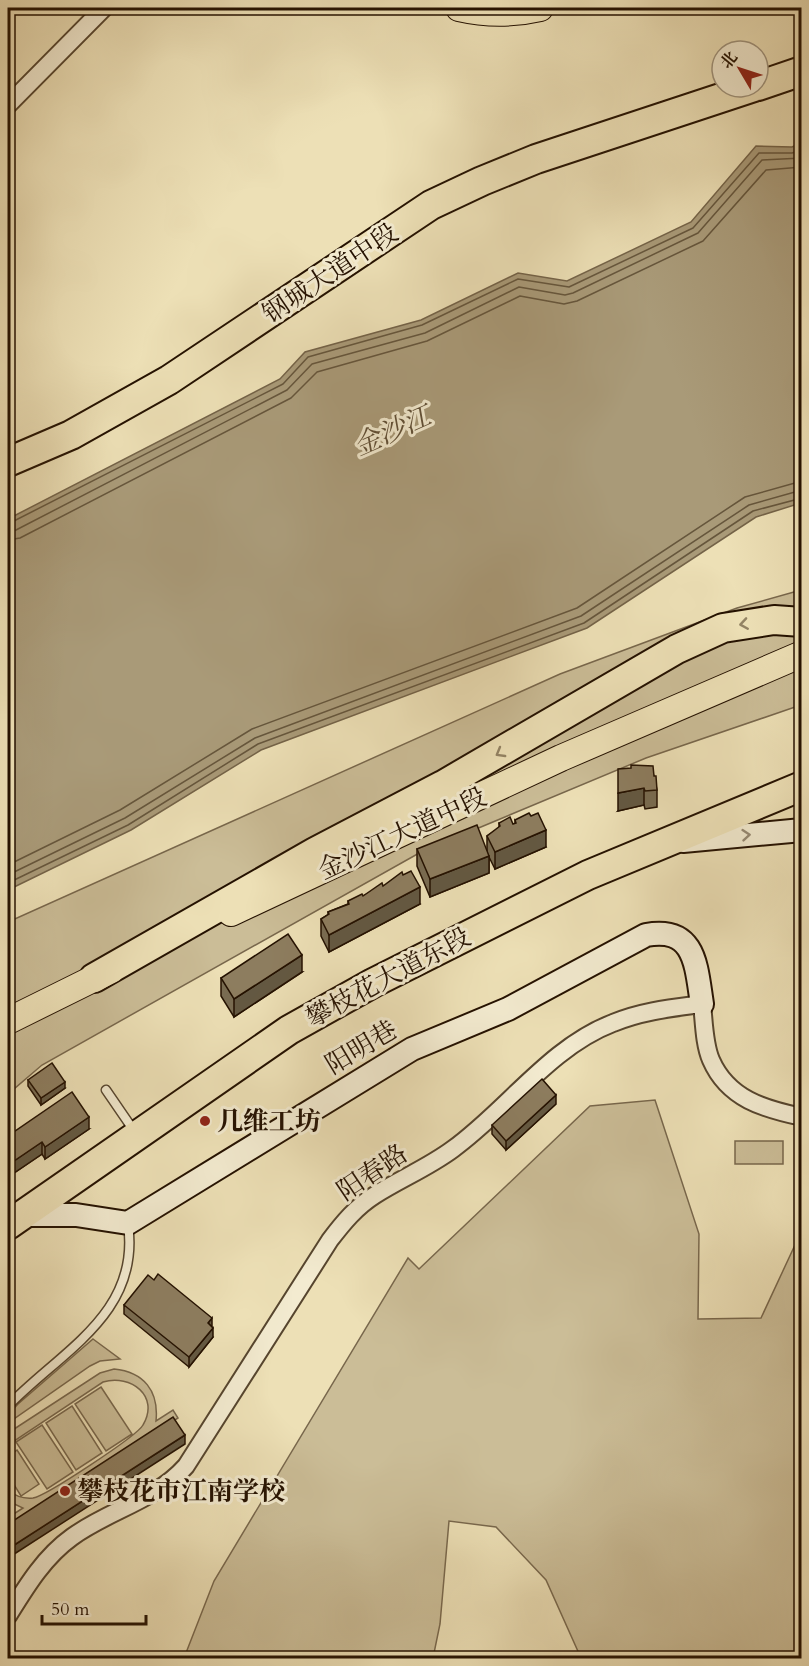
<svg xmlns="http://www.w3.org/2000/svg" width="809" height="1666" font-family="Cardo,'Noto Serif SC',serif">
  <rect width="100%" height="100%" fill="#ede0b6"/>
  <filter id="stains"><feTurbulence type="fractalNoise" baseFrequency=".00333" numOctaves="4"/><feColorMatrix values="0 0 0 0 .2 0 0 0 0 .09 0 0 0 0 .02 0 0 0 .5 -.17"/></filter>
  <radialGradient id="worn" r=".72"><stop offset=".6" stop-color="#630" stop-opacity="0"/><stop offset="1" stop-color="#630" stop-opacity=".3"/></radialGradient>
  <path fill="#cbbd97" stroke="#78674c" stroke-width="1.5" d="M801 590V705L646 758 421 852 42 1065 8 1094V922L560 674 737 608Z
    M655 1100 699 1234 698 1319 761 1318 801 1232V1658H581L546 1580 496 1527 449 1521 440 1624 433 1658H184L214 1581 408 1258 419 1269 590 1106Z
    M735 1141H783V1164H735Z
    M93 1339 120 1359 100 1361 90 1366 8 1423V1415L18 1404Z
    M114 1369C144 1372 159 1391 156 1421L173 1410 178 1418 14 1525 9 1517 23 1508 8 1501V1490C15 1496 23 1499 33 1498 46 1496 137 1436 143 1425 160 1396 131 1374 103 1382L8 1445V1433L100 1373Z
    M101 1387 132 1434 106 1451 75 1404Z
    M72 1406 102 1453 76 1470 46 1423Z
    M42 1425 73 1472 47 1489 16 1442Z
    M17 1450 39 1484 21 1496 8 1475V1457Z"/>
  <path fill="#a99a78" stroke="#746348" stroke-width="1.5" d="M801 143V503L756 517 587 628 261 750 131 830 8 890V519L280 379 305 352 421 320 518 273 567 281 691 222 756 146 792 147Z"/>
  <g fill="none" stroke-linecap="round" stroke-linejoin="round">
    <path stroke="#66563c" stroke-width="1.5" d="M8 524 283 384 308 357 422 325 518 279 569 287 693 228 759 153H792L802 150
      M8 531 16 530 287 390 312 364 425 333 519 287 565 295 573 293 698 233 762 160 802 158
      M8 540 20 538 291 398 317 372 427 341 520 296 564 304 577 301 703 241 766 170 802 167
      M8 865 120 810 252 729 577 608 745 497 802 481
      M8 875 125 818 255 738 581 616 749 505 802 490
      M8 883 128 825 258 744 584 623 753 511 802 498"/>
    <defs>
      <path id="lane" d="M106 1090 130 1125
        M8 1406C61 1351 141 1314 128 1224"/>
      <path id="street" d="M8 105 104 8
        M8 1616C26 1587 44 1557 72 1537 109 1510 155 1501 186 1466L330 1240C343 1223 356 1207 375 1195 400 1179 429 1167 453 1149 507 1110 550 1047 613 1023 642 1011 672 1008 702 1004 704 1021 704 1044 711 1060 728 1099 764 1109 802 1117"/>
      <path id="secondary" d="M683 841 802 830
        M18 1215H76L128 1223 412 1049 508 1009 646 935C696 926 696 966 702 1004"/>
      <path id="primary" d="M459 8C485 14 514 14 540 8
        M231 913 561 758 802 654
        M8 1021 111 970"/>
      <path id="highway" d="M758 86 802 71
        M8 462 71 435 169 380 431 205 482 181 536 159 754 87
        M94 978 315 852 443 785 677 649 723 628 774 620 802 622
        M8 1225 289 1030 373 983 588 875 802 786"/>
    </defs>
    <use href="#lane" stroke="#56452e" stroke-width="11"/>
    <use href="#street" stroke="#56452e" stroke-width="20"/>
    <use href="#secondary" stroke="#241100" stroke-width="26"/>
    <use href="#primary" stroke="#241100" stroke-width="28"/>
    <use href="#highway" stroke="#241100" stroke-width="32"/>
    <use href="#lane" stroke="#f3ebd0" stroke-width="8"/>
    <use href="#street" stroke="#f3ebd0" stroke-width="16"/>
    <use href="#secondary" stroke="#f3ebd0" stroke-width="22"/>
    <use href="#primary" stroke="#ede0b6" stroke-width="26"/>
    <use href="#highway" stroke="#ede0b6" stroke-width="28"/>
  </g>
  <path fill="#796c52" stroke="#241100" stroke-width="1.5" d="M654 776 657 790V807L645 809 644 805 618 811Z
    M515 820 546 847 495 869 489 857V873L430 897 417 866V849L487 851V836L499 828V823L513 824H515Z
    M383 886 420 904 329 952 321 936V919L328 915V912L348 904V901L363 896Z
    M302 972 234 1017 221 996V978Z
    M28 1080 65 1088 41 1105 28 1086Z
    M556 1104 506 1150 492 1134V1125Z
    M89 1129 45 1159 42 1154 8 1177V1136Z
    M124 1305 213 1337 189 1367 124 1314Z"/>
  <path fill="#635842" stroke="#241100" stroke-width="1.5" d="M644 788V805L618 811V793Z
    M546 830V847L495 869V852Z
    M489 856V873L430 897V879Z
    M420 887V904L329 952V935Z
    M302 955V972L234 1017V999Z
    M65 1082V1088L41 1105V1098Z
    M556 1095V1104L506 1150V1141Z
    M89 1117V1129L45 1159V1147Z
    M42 1142V1154L8 1177V1165Z
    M212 1318V1327L208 1323Z
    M213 1328V1337L189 1367V1357Z
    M185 1435V1444L8 1558V1549Z"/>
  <path fill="#8d7d5f" stroke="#241100" stroke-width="1.5" d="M631 765 653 766 654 776H656L657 790 645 791 644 788 618 793V769L631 768Z
    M529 813 531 816 538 813 546 830 495 852 487 836 500 826 499 823 510 817 513 824 516 823 515 820Z
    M477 825 489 856 430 879 417 849Z
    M411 871 420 887 329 935 321 919 329 914 328 912 349 904 348 901 362 894 363 896 382 883 383 886 402 872 403 875Z
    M288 934 302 955 234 999 221 978Z
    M52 1063 65 1082 41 1098 28 1080Z
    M542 1079 556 1095 506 1141 492 1125Z
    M72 1092 89 1117 45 1147 42 1142 8 1165V1136Z
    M158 1274 212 1318 208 1323 213 1328 189 1357 124 1305 148 1275 154 1280Z
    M173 1417 185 1435 8 1549V1513L13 1521Z"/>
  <defs><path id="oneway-chevron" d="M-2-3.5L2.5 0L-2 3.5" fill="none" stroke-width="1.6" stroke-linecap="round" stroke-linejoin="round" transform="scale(1.5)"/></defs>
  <g stroke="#938364">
    <use href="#oneway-chevron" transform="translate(744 624) rotate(171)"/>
    <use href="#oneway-chevron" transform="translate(500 753) rotate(150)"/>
  </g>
  <use stroke="#968972" href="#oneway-chevron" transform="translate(746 835) rotate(-5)"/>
  <g fill="#8f2418" stroke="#f3ebd0" stroke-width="2">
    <circle cx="205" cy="1121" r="6"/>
    <circle cx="65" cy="1491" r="6"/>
  </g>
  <g text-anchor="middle" stroke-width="6" stroke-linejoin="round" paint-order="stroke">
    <g font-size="26" fill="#241100" stroke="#f3ebd0">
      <text transform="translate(330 273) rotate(-34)" y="9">钢城大道中段</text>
      <text transform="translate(402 833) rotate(-25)" y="9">金沙江大道中段</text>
      <text transform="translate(388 977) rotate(-28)" y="9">攀枝花大道东段</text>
      <text transform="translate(361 1047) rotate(-31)" y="9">阳明巷</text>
      <text transform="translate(372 1172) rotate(-34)" y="9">阳春路</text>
    </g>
    <g font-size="26" font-weight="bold" fill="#241100" stroke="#f3ebd0" text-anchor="start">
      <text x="217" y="1130">几维工坊</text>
      <text x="77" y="1500">攀枝花市江南学校</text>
    </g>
    <g font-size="27" font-style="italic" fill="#604f36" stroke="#f3ebd0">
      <text transform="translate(392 431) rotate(-24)" y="9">金沙江</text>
    </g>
  </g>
  <rect width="809" height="1666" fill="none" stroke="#ede0b6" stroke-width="30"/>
  <rect x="9" y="9" width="791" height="1648" fill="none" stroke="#241100" stroke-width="3"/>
  <rect x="15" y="15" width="779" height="1636" fill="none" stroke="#241100" stroke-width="1.5"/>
  <g transform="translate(740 69) rotate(309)"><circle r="28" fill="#f3ebd0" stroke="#a0947d" stroke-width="1.5"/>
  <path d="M0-4.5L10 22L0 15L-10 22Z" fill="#8f2418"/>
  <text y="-9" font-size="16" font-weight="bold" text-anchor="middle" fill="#241100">北</text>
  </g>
  <path d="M42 1615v9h104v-9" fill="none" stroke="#241100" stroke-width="3"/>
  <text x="51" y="1615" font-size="18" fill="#241100" stroke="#f3ebd0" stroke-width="4.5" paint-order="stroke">50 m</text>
  <rect width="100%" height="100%" filter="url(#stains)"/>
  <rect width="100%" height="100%" fill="url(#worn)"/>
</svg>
